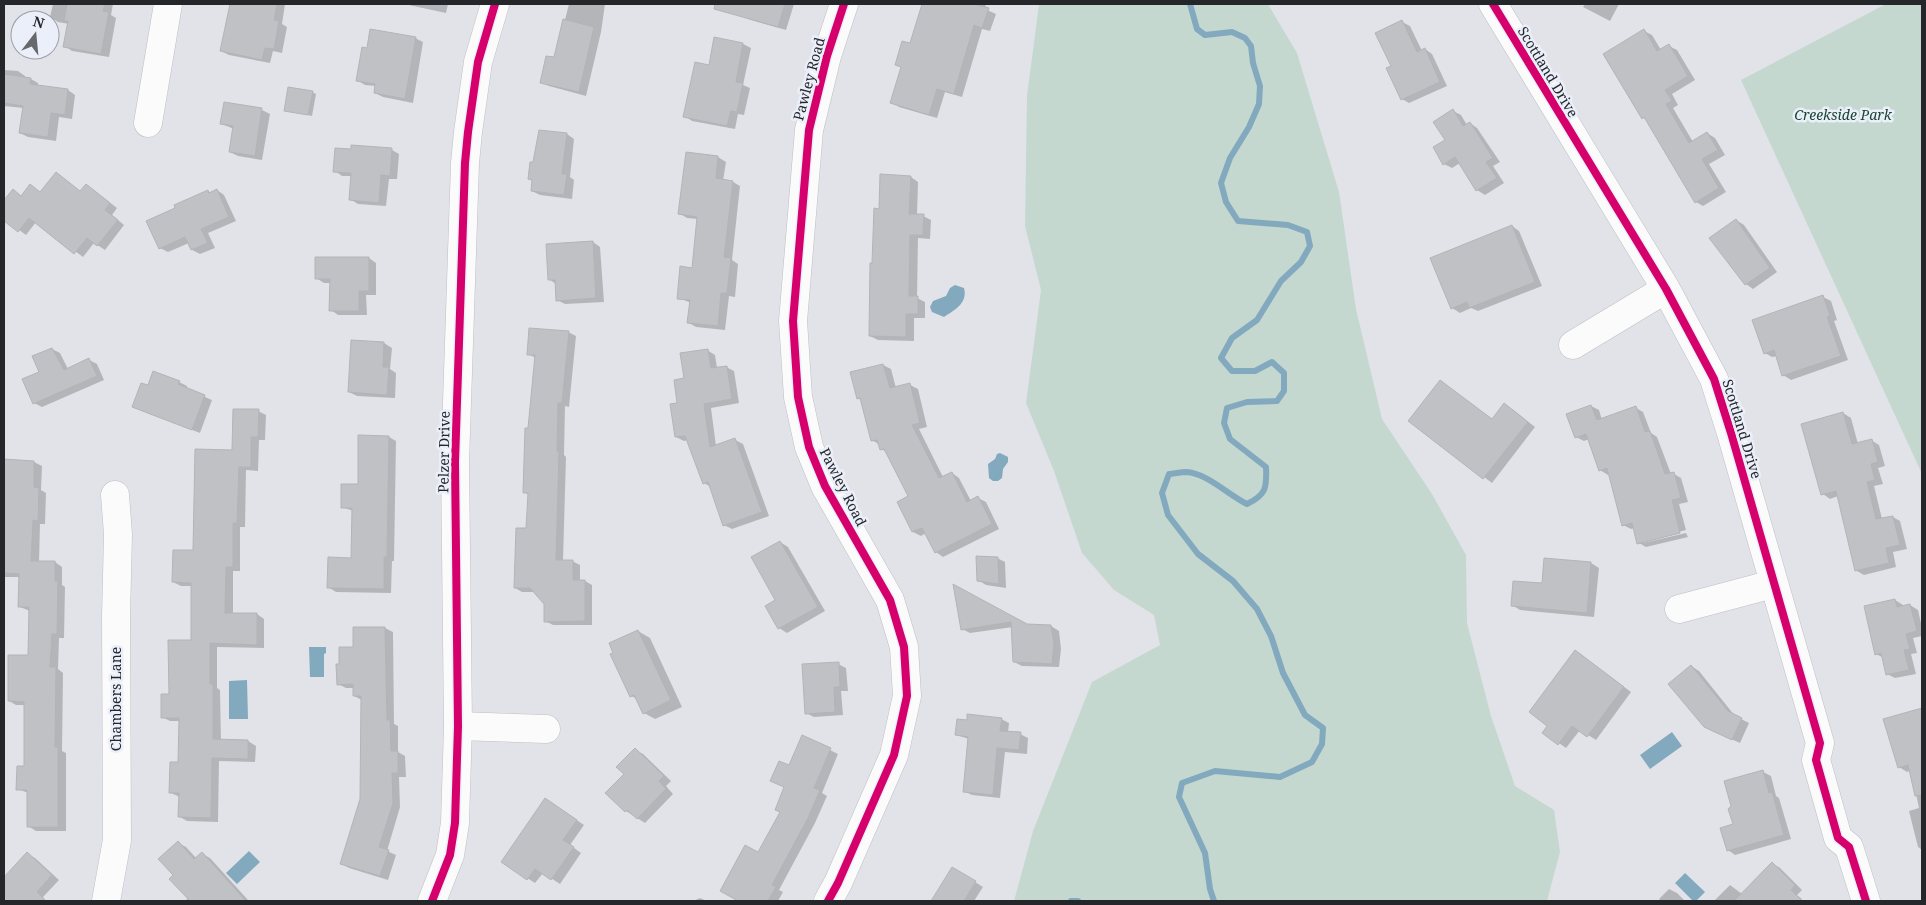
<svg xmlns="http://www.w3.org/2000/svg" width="1926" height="905" font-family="'Noto Serif',serif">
  <rect width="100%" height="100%" fill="#e2e3e8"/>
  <path fill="#c4d8d0" d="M1039 4H1268L1297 53 1339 192 1356 309 1382 419 1432 494 1466 555 1467 623 1491 716 1515 786 1554 810 1560 852 1547 901H1014L1033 831 1092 682 1160 645 1154 615 1114 590 1082 553 1054 471 1026 403 1041 290 1025 226 1027 96Z
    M1886 4H1922V474L1741 80Z"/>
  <path fill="#83a9bf" d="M955 285 964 288C968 303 955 310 944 317L932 312 930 307 933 301 946 296 950 288Z
    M1000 453 1008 457V462L1003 469 1002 478 998 481H993L989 478 988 464 995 459 997 454Z
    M309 647H326V653L324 654V677H310Z
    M247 680 248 719H229V681Z
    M1672 732 1682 746 1650 769 1640 755Z
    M249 851 260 862 237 884 226 873Z
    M1685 873 1705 892 1696 901H1693L1675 883Z"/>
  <path fill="#0003" d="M53 4H113L111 15 116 18 109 57 72 51 65 46 69 24 58 22 50 17Z
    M231 4H285L282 24 287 27 282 53 273 51 270 63 229 55 221 51Z
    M404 4H448L446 13Z
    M569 4H605L601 32 586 96 549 86 541 82 555 59Z
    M747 4H794L786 30 751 20 744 16Z
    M923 4H986L985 9 996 14 990 31 982 29 962 97 945 92 937 118 899 107 892 102Z
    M1585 4H1619L1610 21 1583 7Z
    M1402 22 1410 26 1422 51 1425 49 1432 54 1447 86 1409 103 1402 99 1392 67Z
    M1644 31 1652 35 1661 50 1669 46 1677 50 1695 80 1672 94 1678 105 1673 108 1693 142 1707 133 1715 138 1725 155 1709 164 1726 192 1703 206 1696 202 1647 120 1643 118Z
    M415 38 423 42 413 103 383 97 375 93 376 86 365 85 357 80 368 49Z
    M715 38 743 44 751 48 743 85 750 88 744 115 738 114 735 129 692 121 685 116 710 66Z
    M4 70 18 71 25 76V78L31 79 38 83V86L68 90 75 95 72 119 59 117 56 141 28 137 20 133 24 108 4 106Z
    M312 92 316 94 312 116 285 110Z
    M225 103 262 110 270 114 262 160 238 156 230 152 234 129 222 124Z
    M1453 111 1461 115 1467 125 1470 123 1477 128 1500 162 1493 166 1504 183 1485 195 1477 190 1460 163 1452 168 1444 164 1446 140Z
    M567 134 574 139 570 177 574 180 572 199 540 195 532 191 534 181 529 179 534 164Z
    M392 150 399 154 397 179H389L386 206 358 204 350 199 352 176H342L335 171Z
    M687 153 718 157 726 162 723 181 733 182 740 186 732 260 738 264 735 297 729 296 725 330 696 327 689 323 691 303 679 298 693 269 698 219 687 218 679 213Z
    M911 177 918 182 917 215 923 216 931 220 930 239 918 238 917 298 925 302V318H914V341L878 340 870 336 880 210Z
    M87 185 117 208 112 215 124 225 105 250 94 243 83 257 36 222 26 235 4 219V202L13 191 22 196 41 193 81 192Z
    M217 190 224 195 236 221 208 233 215 248 200 254 192 250 189 243 168 252 160 248 177 208 208 191 211 193Z
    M1736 220 1744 225 1777 272 1753 289 1746 284Z
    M1512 226 1519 231 1542 286 1478 311 1471 308 1460 313 1452 308Z
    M593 242 600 247 604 302 565 304 557 300 556 284 549 279Z
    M369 258 376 263V295H366L367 315H338L331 310V283H324L316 278Z
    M1823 297 1831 301 1837 320 1834 321 1848 360 1791 380 1783 375 1777 356 1772 357 1765 353Z
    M568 332 576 336 569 407 565 406 564 455 566 457 563 561H572L580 565V581H585L592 585V625H553L545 621V603L535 592H522L515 588 528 529 529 495 524 492 536 358 528 354Z
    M384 343 392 348 390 369 396 373 395 398 357 396 349 392Z
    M52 349 60 353 68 369 89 360 97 364 104 380 42 407 34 403 41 372Z
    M707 350 715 355 717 368 726 367 734 371 739 403 711 408 716 446 735 440 743 444 769 516 732 529 724 525 711 487 704 483 688 440 684 441 676 437 678 404 685 379Z
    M883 365 891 369 896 388 910 385 918 389 927 427 919 429 943 477 952 473 959 478 971 501 978 498 986 502 999 529 943 557 936 552 926 533 921 536 913 532 898 502 910 497 887 452 881 449 880 445 872 440 861 400 858 398Z
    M1440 381 1493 420 1512 409 1535 427 1492 483 1410 421Z
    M179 382 187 386 186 389 212 400 200 433 141 410Z
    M1591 406 1599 410 1602 420 1636 408 1643 412 1651 433 1657 437 1671 474H1674L1681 478 1688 502 1679 504 1686 530 1643 541V543L1686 533 1688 537 1646 547 1639 543 1635 528 1631 529 1623 525 1610 474 1608 475 1600 470 1589 439 1584 441 1576 437Z
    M258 411 266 415 265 440H259L258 471 246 470 245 527H240V571H233V614H257L264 619V648L217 647V688L220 690 221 741H248L256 746 255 762 219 761 218 822 187 821 180 817V797L171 793 179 763 180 721H170L162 717 192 641V586H181L173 582 194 551 233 451Z
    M1843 413 1851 418 1858 444 1871 440 1879 445 1885 466 1878 468 1883 484 1874 486 1882 519 1893 517 1900 521 1907 549 1893 552 1896 567 1864 575 1857 571 1838 496 1830 499 1823 494Z
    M389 437 396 441 394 561H392L391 593 336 592 328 587 352 559 353 511 342 507 359 485Z
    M4 461 34 462 42 466 41 490 46 493 45 524H40L39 562H55L62 567V585L65 587 64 638H59L58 669 63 673 62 751 66 753V831H36L28 826V793L18 789 26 768 25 705H16L9 701 29 657 30 611 20 607V577H4Z
    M780 542 788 547 825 611 787 633 779 628 777 600Z
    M997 558 1005 562 1006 588 986 585 978 580Z
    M1545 559 1591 563 1599 568 1594 617 1520 610 1512 605 1543 585Z
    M955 587 1026 625 1051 626 1059 631 1061 649 1059 667 1022 666 1014 662 1013 627 970 633 962 629Z
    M1895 600 1903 605V607L1910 605 1918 610 1922 628V636L1913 638 1917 653 1911 654 1916 674 1895 678 1887 674 1884 658 1876 654Z
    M385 628 393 632 394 724 398 726V752L405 756 406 777H399L400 807 387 851 396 855 388 880 349 868 341 863 361 799 362 700 354 696V688H346L338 684 340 665 354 648V629Z
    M638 631 650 638 682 707 655 719 644 713 638 699 631 696Z
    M1582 656 1631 692 1596 740 1580 730 1566 748 1559 743Z
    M838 664 846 668 848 691H841L843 715 814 717 806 713Z
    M1691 666 1699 671 1735 716 1749 723 1740 743 1713 731Z
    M1922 709V850L1918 847 1909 811 1919 808 1911 770 1907 772 1899 767 1885 720Z
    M1001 719 1009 723 1008 733 1020 734 1028 738 1027 754 1005 752 1000 798 972 795 964 791 969 739 957 735Z
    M803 737 838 754 822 793 827 796 815 823 779 890 783 892 778 901H741L722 891 759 854 781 812 790 767Z
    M635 750 643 754 671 781 666 786 673 794 645 823 626 811V774Z
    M1763 772 1771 776 1776 796 1779 798 1791 839 1735 855 1728 850 1734 825Z
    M553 804 584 825 570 845 581 853 560 884 543 873 535 883 502 862Z
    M178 843 186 847 197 859 202 854 210 858 248 900 187 901 186 900 188 898 175 876Z
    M27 854 35 858 59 880 43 897 46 901H4V879Z
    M1772 863 1780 868 1802 890 1797 895 1802 899 1800 901H1714L1730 885 1742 894Z
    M953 868 983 887 974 901H945L936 896Z
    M1669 889 1677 893 1685 901H1661L1659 899Z
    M700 898 707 901H693Z"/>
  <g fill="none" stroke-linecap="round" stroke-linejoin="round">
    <path stroke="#83a9bf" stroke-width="6" d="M1190 4 1197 29 1205 35 1232 32 1245 38 1251 46 1253 63 1260 86 1259 104 1249 127 1230 158 1221 183 1226 202 1238 221 1288 225 1307 232 1310 246 1301 262 1281 281 1257 320 1232 338 1221 358 1232 371H1255L1272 362 1284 373V391L1277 401 1247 402 1227 408 1224 423 1230 439 1266 467C1267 488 1266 495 1247 504 1227 494 1207 473 1186 472 1180 472 1174 474 1169 474L1162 493 1168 515 1198 554 1233 581 1257 609 1271 636 1283 673 1305 715 1323 728 1322 744 1312 762 1280 777 1215 771 1182 783 1179 797 1205 853 1210 889 1214 901
      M1071 901H1078"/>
  </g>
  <path fill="#c0c1c5" stroke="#b2b4b8" d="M67 4H105L103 11 109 12 101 54 63 47 68 21H64Z
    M230 4H277L274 20 279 21 274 49 265 48 262 60 220 51Z
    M715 4H785L778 27 714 9Z
    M922 4H974L989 8 982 28 974 25 954 94 937 89 929 115 890 103 901 67 895 65 902 41 910 43Z
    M563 19 594 27 579 92 540 83 546 56 554 57Z
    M1402 20 1417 52 1425 48 1440 82 1401 100 1386 68 1391 66 1375 33Z
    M370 29 416 37 405 99 374 93 375 84 356 81 362 47 367 48Z
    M1644 29 1657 51 1669 44 1688 76 1665 90 1672 101 1666 104 1689 143 1707 132 1718 150 1702 159 1719 188 1695 203 1644 117 1642 119 1603 54Z
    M714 37 743 43 736 82 743 83 737 112 731 111 727 126 683 117 695 62 709 65Z
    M4 74 31 78 30 84 68 89 65 115 51 113 48 137 19 133 23 106 4 103Z
    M288 87 313 91 308 115 284 111Z
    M224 102 262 108 255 156 229 152 233 126 220 124Z
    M1453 109 1463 126 1470 122 1493 158 1486 162 1497 178 1476 191 1455 157 1443 165 1433 147 1445 140 1433 122Z
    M539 130 567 133 562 174H567L564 195 531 191 532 180 528 179 530 162H533Z
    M351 145 392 148 390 176 381 175 379 203 349 200 351 173 333 172 335 148 351 149Z
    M686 152 718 156 716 178 733 181 724 257 731 258 727 293H721L718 326 687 323 690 300 677 299 680 266 692 268 697 217 678 214Z
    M56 172 80 191 86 184 110 203 105 210 118 220 97 246 87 238 74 254 29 218 18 232 4 221V200L13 189 21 196 30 184 40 192Z
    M880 174 911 176 909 214H924L923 235H910L909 296H918V314H906V337L869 336 870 263H872L874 208 879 209Z
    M217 189 229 217 201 229 208 243 191 250 185 237 159 249 146 221 175 208 174 205 208 190 209 193Z
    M1736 219 1770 268 1745 285 1709 238Z
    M1512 225 1535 282 1469 308 1467 302 1451 309 1430 258Z
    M593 241 596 298 556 301 555 280H548L546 244Z
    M315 257H369V291H359V311H329L330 279H315Z
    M1823 295 1830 316 1827 317 1841 356 1782 376 1774 350 1764 354 1752 320Z
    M529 328 569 331 562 403H558L557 451H559L556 560H573V580H585V621L544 622V604L530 588H514L516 528H526L528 493H523L525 428H528L535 355H527Z
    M351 340 384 342 383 367H389L387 395 348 392Z
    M52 348 64 370 89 358 97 376 33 404 22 379 39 372 32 356Z
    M708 349 711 368 727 366 732 399 704 404 710 447 735 438 762 512 723 526 708 482 703 484 685 436 675 437 670 404 677 403 674 380 684 378 680 353Z
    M883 364 890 388 910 383 920 423 912 425 939 478 952 472 967 502 978 496 992 524 935 553 922 528 912 532 897 502 908 496 884 449 880 450 877 440 871 441 860 398 857 399 850 372Z
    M153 371 180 381 178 384 205 395 192 430 132 407 141 383 148 385Z
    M1440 380 1492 419 1504 403 1528 422 1483 479 1408 421Z
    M1591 405 1597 420 1636 406 1645 432 1650 431 1665 474 1674 472 1681 498 1672 500 1680 533 1637 544 1632 523 1622 526 1607 468 1599 471 1586 434 1575 438 1566 414Z
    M233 409H259L258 437H251V467H239L237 523H233V567H226L225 613H257V645L210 643V684H213V739L248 740V759L212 758 211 818 178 817 179 793H169L170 762H178L179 718H161V694H169L168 640H191V583L172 582 173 550H193L195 449 232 450Z
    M1843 412 1852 444 1872 439 1878 462 1871 464 1875 480 1867 482 1876 519 1893 516 1900 545 1886 548 1889 563 1855 571 1836 491 1821 495 1801 424Z
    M358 435 389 436 387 557H384V589L327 588 328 557 351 558 352 508H341V484H358Z
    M4 459 34 461V487L39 488 38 521 33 520 31 561H55V581H58L57 634H52L50 667H56L55 747H58V827H27V790H16L17 766H24V702L8 701V655H28L29 607H18L19 574 4 573Z
    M780 541 818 607 778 629 765 606 775 600 751 557Z
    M976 556 998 557 999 584 977 581Z
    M1544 558 1591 562 1587 613 1511 606 1513 581 1542 583Z
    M953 584 1027 624 1051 625 1054 644 1052 664 1013 662 1011 622 961 630Z
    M1895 599 1897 607 1910 604 1917 631 1906 634 1910 649 1904 650 1909 670 1886 675 1881 653 1875 655 1864 606Z
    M353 627H385L387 720H390L391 751H398V773H392L393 803 379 847 389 850 380 876 340 864 360 799 361 696H353V684L337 685 336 664H339V647H353Z
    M638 630 671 700 643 714 634 695 630 697 610 654 613 653 609 643Z
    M1575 650 1624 687 1587 737 1572 726 1558 745 1542 733 1547 726 1529 712Z
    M839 662 840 687H834L835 712 805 714 802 664Z
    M1691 665 1728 711 1742 718 1732 740 1704 727 1668 684Z
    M1922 708V795L1915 796 1908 765 1898 768 1883 719Z
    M967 714 1002 718 1000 731 1021 732 1019 750 997 748 993 795 963 792 968 737 955 735 957 719 967 720Z
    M802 735 831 748 814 788 820 790 808 818 772 885 776 887 768 901H738L720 891 745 845 758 852 780 812 775 810 784 787 770 781 779 761 789 765Z
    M635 748 664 776 659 781 666 789 637 819 627 810 625 812 605 793 624 774 616 767Z
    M1763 770 1769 793 1772 792 1784 835 1727 851 1720 828 1733 824 1728 809 1731 806 1724 781Z
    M545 798 577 820 563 840 574 847 551 880 535 869 527 880 501 862Z
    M178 841 194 859 202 852 246 901H190L169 879 173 875 158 859Z
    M27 852 52 875 37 892 46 901H4V877Z
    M1772 862 1795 885 1791 890 1802 901H1734Z
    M952 867 976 881 964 901H931Z"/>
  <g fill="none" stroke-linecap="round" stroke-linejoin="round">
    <defs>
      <path id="minor" d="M1493 4 1666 289 1714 379 1731 433 1820 743 1816 760 1838 838 1849 847 1866 901
        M148 123 168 4
        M1573 345 1666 289
        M1679 609 1773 584
        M458 726 546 729
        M106 901 117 840 116 617 118 534 115 495
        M432 901 450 855 455 823 458 726 455 462 465 163 468 132 478 62 495 4
        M828 901 838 883 894 755 907 696 904 647 890 600 825 486 809 447 798 397 793 321 809 130 827 56 844 4"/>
    </defs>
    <use href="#minor" stroke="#bebfc3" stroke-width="29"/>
    <use href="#minor" stroke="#fbfbfc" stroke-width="28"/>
    <defs>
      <path id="cycleway" d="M1493 4 1666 289 1714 379 1731 433 1820 743 1816 760 1838 838 1849 847 1866 901
        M432 901 450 855 455 823 458 726 455 462 465 163 468 132 478 62 495 4
        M828 901 838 883 894 755 907 696 904 647 890 600 825 486 809 447 798 397 793 321 809 130 827 56 844 4"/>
    </defs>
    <use href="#cycleway" stroke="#ebeff9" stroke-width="11"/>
    <use href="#cycleway" stroke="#d6006c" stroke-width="8"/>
  </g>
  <g text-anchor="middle" stroke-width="5" stroke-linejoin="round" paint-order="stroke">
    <g font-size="14" fill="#242629" stroke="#ebeff9">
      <text transform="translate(1548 72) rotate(59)" y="5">Scottland Drive</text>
      <text transform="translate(809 79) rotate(-75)" y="5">Pawley Road</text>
      <text transform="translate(1742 429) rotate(73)" y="5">Scottland Drive</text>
      <text transform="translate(444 452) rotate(-89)" y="5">Pelzer Drive</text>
      <text transform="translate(843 487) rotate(63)" y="5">Pawley Road</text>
      <text transform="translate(116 699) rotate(-90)" y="5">Chambers Lane</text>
    </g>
    <g font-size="14" font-style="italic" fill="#164532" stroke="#ebeff9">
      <text x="1843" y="120">Creekside Park</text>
    </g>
  </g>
  <rect width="1926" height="905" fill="none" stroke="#242629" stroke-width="10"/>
  <g transform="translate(35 35) rotate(16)"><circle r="24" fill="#ebeff9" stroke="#9b9fa6"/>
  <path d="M0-4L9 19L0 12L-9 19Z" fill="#66686c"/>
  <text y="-8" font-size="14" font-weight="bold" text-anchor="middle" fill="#242629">N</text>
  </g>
</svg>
